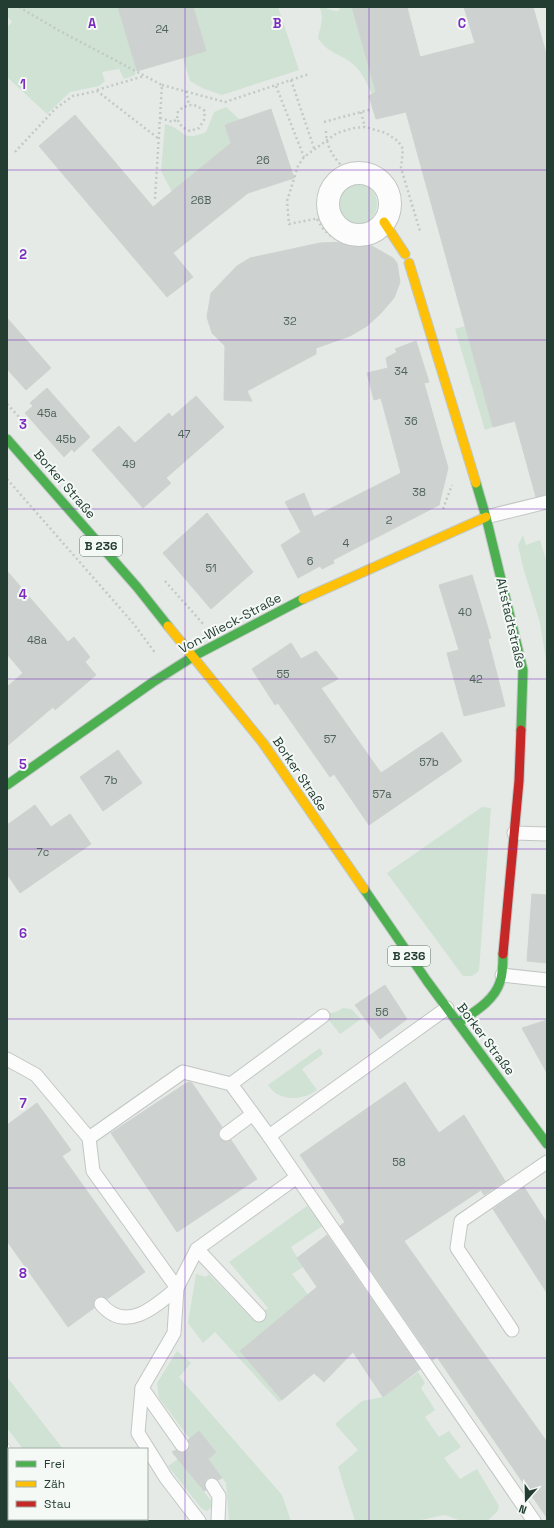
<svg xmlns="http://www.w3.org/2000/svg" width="554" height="1528" font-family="'Space Grotesk',sans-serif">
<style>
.green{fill:#cfe2d3}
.building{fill:#cdd1cf;stroke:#ced3d0}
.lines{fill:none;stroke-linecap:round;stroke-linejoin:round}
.lane-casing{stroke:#c2c7c4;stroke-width:15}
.street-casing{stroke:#c2c7c4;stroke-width:24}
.fast-casing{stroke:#c1c8c4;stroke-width:11}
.slow-casing{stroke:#c1c8c4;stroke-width:11}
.jam-casing{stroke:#c1c8c4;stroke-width:11}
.path{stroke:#c2cac5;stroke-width:2.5;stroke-dasharray:2 3;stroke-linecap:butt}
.lane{stroke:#fbfcfb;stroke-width:13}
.street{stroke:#fbfcfb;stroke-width:22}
.fast{stroke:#4caf50;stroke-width:9}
.slow{stroke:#ffc107;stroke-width:9}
.jam{stroke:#c62828;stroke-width:9}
.rail-casing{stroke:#c7cbc9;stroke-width:4.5}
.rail{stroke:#f4f9f6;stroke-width:3;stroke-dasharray:9;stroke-linecap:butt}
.grid{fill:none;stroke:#7b2cbf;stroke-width:1;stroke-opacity:0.55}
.labels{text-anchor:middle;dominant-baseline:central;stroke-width:4;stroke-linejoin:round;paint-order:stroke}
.number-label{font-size:11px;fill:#4f635b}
.shield{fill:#f4f9f6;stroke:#62756e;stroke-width:1}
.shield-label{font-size:12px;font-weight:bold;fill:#243d33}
.street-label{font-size:13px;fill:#243d33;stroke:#f4f9f6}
.grid-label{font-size:13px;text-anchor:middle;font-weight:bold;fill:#7b2cbf;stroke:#f4f9f6;stroke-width:4;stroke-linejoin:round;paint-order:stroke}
</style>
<rect width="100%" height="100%" fill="#e5eae7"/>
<g class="green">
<path d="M7 7H118L136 68 135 75 124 79 119 69 102 72 105 81 99 86 70 92 47 114 7 77V27L12 22 7 16Z"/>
<path d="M193 7H278L299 70 222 95 202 88 190 81 183 58 206 51Z"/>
<path d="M319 7C326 7 331 11 338 11L341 7H352L376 93 372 94C367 84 363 73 354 65 341 53 329 55 318 38 320 27 325 17 319 7Z"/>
<path d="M226 107 240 120 231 143 172 192 161 171 165 124C186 129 180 143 206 132L214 112Z"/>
<circle cx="357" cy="204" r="20"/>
<path d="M465 326 493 427 485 430 455 329Z"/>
<path d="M523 535 526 545 540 540 547 563V666L540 623 523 567 518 545Z"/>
<path d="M482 807 491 808 479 971 472 976H463L387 873Z"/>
<path d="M343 1008 351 1009 361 1019 340 1034 324 1014 336 1012Z"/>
<path d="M320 1048 323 1054 302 1069 317 1090C302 1101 279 1102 268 1085Z"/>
<path d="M307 1206 324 1225 291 1247 303 1267 292 1274 332 1325 320 1336 295 1305 240 1351 282 1400 279 1402 215 1332 203 1343 188 1323 196 1274 206 1277 209 1274 253 1320 268 1308 229 1262Z"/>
<path d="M177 1351 191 1363 179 1377 282 1495 291 1521H229L226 1483 208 1459 216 1451 199 1431 190 1439 159 1398 157 1383Z"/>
<path d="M418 1372 425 1383 421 1388 435 1410 425 1417 439 1437 449 1431 461 1447 444 1458 460 1479 477 1469 499 1506 497 1512 487 1521H461L445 1515 416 1521H355L338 1467 358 1450 335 1424 362 1401 383 1397Z"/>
<path d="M7 1377 63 1449H23L7 1428Z"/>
<path d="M178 1459 212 1502V1507L207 1511 202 1509 168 1466Z"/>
</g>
<g class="building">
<path d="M118 7H193L206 51 137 71Z"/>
<path d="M352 7H407L420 57 475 43 464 7H533L547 57V494L536 497 515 421 493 427 406 112 376 119 369 96 376 92Z"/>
<path d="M271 109 294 178 248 193 173 253 193 277 167 297 39 146 75 115 153 207 231 143 225 125Z"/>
<path d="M347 242 372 246 393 258 397 263 400 282 394 298 381 313 367 326 350 336 316 348V354L247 391 252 401 224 400 225 346 212 333 207 317 211 293 237 266 250 258 320 243Z"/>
<path d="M7 318 51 368 26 390 7 369Z"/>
<path d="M416 341 429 382 424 383 448 468 439 505 333 560 334 563 322 569 320 566 298 578 281 545 301 532 285 502 304 493 314 517 401 473 381 398 374 400 367 373 388 368 386 358 397 352 395 349Z"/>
<path d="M47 388 90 437 74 452 72 449 64 457 25 413 33 406 30 403Z"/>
<path d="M196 396 224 427 166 478 171 483 143 508 92 450 119 426 135 443 169 413 172 417Z"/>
<path d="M207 513 253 572 211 609 163 553Z"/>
<path d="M7 571 68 642 74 637 90 657 85 662 96 675 55 710 53 707 7 746V687L23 673 7 654Z"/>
<path d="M472 575 491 638 488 639 505 706 464 716 447 653 459 650 439 585Z"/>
<path d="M291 643 301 659 316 651 338 679 321 688 381 773 442 732 462 761 369 825 334 774 330 777 278 703 275 705 252 669Z"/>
<path d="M118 750 142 783 103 811 80 777Z"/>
<path d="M35 805 51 827 70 814 91 844 20 893 7 874V825Z"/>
<path d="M532 894 547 895V963L527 961Z"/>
<path d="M385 985 407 1019 380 1039 355 1005Z"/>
<path d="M547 1020V1073L522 1028Z"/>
<path d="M188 1082 192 1083 222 1127 219 1131V1138L223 1141 231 1140 257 1179 177 1232 111 1133Z"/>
<path d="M405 1082 439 1133 464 1115 505 1181 484 1195 481 1190 404 1241 547 1442V1518L437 1357 433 1360 340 1226 345 1222 300 1155Z"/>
<path d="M37 1103 71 1150 62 1156 145 1272 107 1299 102 1296 95 1298 93 1303 94 1308 68 1327 7 1241V1125Z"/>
<path d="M524 1187 547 1223V1293L493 1209Z"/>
<path d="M327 1235 420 1369 383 1397 353 1352 324 1382 314 1373 282 1400 240 1351 317 1287 297 1258Z"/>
<path d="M199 1431 216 1452 208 1459 222 1478 218 1480 212 1477 207 1478 205 1482 206 1490 204 1491 172 1452 176 1450 182 1453 187 1451 190 1445 188 1440Z"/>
</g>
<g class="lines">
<g class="lane-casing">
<g id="lane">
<path d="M486 517 547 502"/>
<path d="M514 833 547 834"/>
<path d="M502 975 547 980"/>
<path d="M7 1059 36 1075 89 1138 93 1171 177 1288C156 1306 126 1334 101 1304"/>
<path d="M231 1084 323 1016"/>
<path d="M226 1134 253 1114"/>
<path d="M89 1138 183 1072 231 1084 269 1136"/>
<path d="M297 1177 534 1521"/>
<path d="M197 1249 259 1315"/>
<path d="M512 1330 457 1248 461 1221 547 1162"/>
<path d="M142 1388 182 1445"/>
<path d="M212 1485 219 1496 218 1521"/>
<path d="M199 1521 166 1478 138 1433 142 1388 174 1333 177 1288 197 1249 297 1177 269 1136 447 1008"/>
</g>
</g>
<g class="street-casing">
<circle id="street" cx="359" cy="204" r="31"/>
</g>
<g class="fast-casing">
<g id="fast">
<path d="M7 439 137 587 168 626"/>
<path d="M476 483 486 517 523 670 521 730"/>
<path d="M7 785 153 682 194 656 303 599"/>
<path d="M364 889 427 981 547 1144"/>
<path d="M458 1023C474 1012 494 1001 500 982 503 974 503 963 503 954"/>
</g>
</g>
<g class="slow-casing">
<g id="slow">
<path d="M384 222 405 254"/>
<path d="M409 263 476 483"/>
<path d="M303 599 486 517"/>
<path d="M168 626 263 743 364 889"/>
</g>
</g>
<g class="jam-casing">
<path id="jam" d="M503 954 519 781 521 730"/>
</g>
<g class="path">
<path d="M19 7 58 30 162 85 155 199"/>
<path d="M291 80 314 148"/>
<path d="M162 85 225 102 309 74"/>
<path d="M276 86 304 157"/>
<path d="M97 90 144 76"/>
<path d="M186 91 189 105"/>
<path d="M361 112 365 127"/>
<path d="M160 118 173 122 177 119 182 127 190 131 199 128 204 120 205 111C194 103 189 103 178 111L177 119"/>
<path d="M324 122 372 109"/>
<path d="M326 131C326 150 337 162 350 174"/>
<path d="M15 152 56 108 73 96 97 91 159 139"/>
<path d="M330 216 289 224 287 201 298 166 304 157 337 133 354 128 365 127 386 133 398 141 403 149 401 168 420 231"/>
<path d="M317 219C331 244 340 238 365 244"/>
<path d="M7 404 19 417"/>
<path d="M7 479 133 623 156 654"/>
<path d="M443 509 452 485"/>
<path d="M165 581 204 625"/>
</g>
<use href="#lane" class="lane"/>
<use href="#street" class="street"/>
<use href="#fast" class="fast"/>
<use href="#slow" class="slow"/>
<use href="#jam" class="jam"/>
<g class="rail-casing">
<g id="rail">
<path d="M7 1445 10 1449"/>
<path d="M63 1519 65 1521"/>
</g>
</g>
<use href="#rail" class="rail"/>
</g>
<path class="grid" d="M185 7V1521M369 7V1521M7 170H547M7 340H547M7 509H547M7 679H547M7 849H547M7 1019H547M7 1188H547M7 1358H547"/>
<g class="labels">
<g class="number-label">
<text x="162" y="29">24</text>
<text x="263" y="160">26</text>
<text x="201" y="200">26B</text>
<text x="290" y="321">32</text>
<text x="401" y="371">34</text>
<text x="47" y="413">45a</text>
<text x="411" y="421">36</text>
<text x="184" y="434">47</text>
<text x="66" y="439">45b</text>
<text x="129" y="464">49</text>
<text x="419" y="492">38</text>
<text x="389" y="520">2</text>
<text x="346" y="543">4</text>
<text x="310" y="561">6</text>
<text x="211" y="568">51</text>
<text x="465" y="612">40</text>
<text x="37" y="640">48a</text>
<text x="283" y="674">55</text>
<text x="476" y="679">42</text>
<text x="330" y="739">57</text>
<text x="429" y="762">57b</text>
<text x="111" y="780">7b</text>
<text x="382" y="794">57a</text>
<text x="43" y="852">7c</text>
<text x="382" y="1012">56</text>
<text x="399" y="1162">58</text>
</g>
<g class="shield">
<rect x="80" y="536" width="42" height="20" rx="3"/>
<rect x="388" y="946" width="42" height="20" rx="3"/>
</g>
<g class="shield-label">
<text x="101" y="546">B 236</text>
<text x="409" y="956">B 236</text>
</g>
<g class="street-label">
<text transform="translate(65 484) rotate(49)">Borker Straße</text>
<text transform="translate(230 623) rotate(-28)">Von-Wieck-Straße</text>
<text transform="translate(511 623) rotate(77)">Altstadtstraße</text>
<text transform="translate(300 774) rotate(56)">Borker Straße</text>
<text transform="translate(486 1039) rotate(53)">Borker Straße</text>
</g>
</g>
<g class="grid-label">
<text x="92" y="28">A</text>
<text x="277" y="28">B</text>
<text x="462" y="28">C</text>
<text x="23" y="89">1</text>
<text x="23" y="259">2</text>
<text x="23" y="429">3</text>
<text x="23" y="599">4</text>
<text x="23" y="769">5</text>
<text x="23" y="938">6</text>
<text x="23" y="1108">7</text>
<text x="23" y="1278">8</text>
</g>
<rect width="554" height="1528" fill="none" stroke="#243d33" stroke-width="16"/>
<rect x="8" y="1448" width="140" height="72" fill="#f4f9f6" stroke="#a1aea8"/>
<rect x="16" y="1461" width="20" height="6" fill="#4caf50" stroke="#a1aea8"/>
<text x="44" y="1468" font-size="12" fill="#243d33">Frei</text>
<rect x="16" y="1481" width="20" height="6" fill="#ffc107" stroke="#a1aea8"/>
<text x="44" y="1488" font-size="12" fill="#243d33">Zäh</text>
<rect x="16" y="1501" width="20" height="6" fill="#c62828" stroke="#a1aea8"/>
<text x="44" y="1508" font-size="12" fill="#243d33">Stau</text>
<g transform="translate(526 1500) rotate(200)" stroke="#f4f9f6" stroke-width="3" paint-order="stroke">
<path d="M0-3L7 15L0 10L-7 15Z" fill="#243d33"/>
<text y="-6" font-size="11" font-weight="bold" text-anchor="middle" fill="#243d33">N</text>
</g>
</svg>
